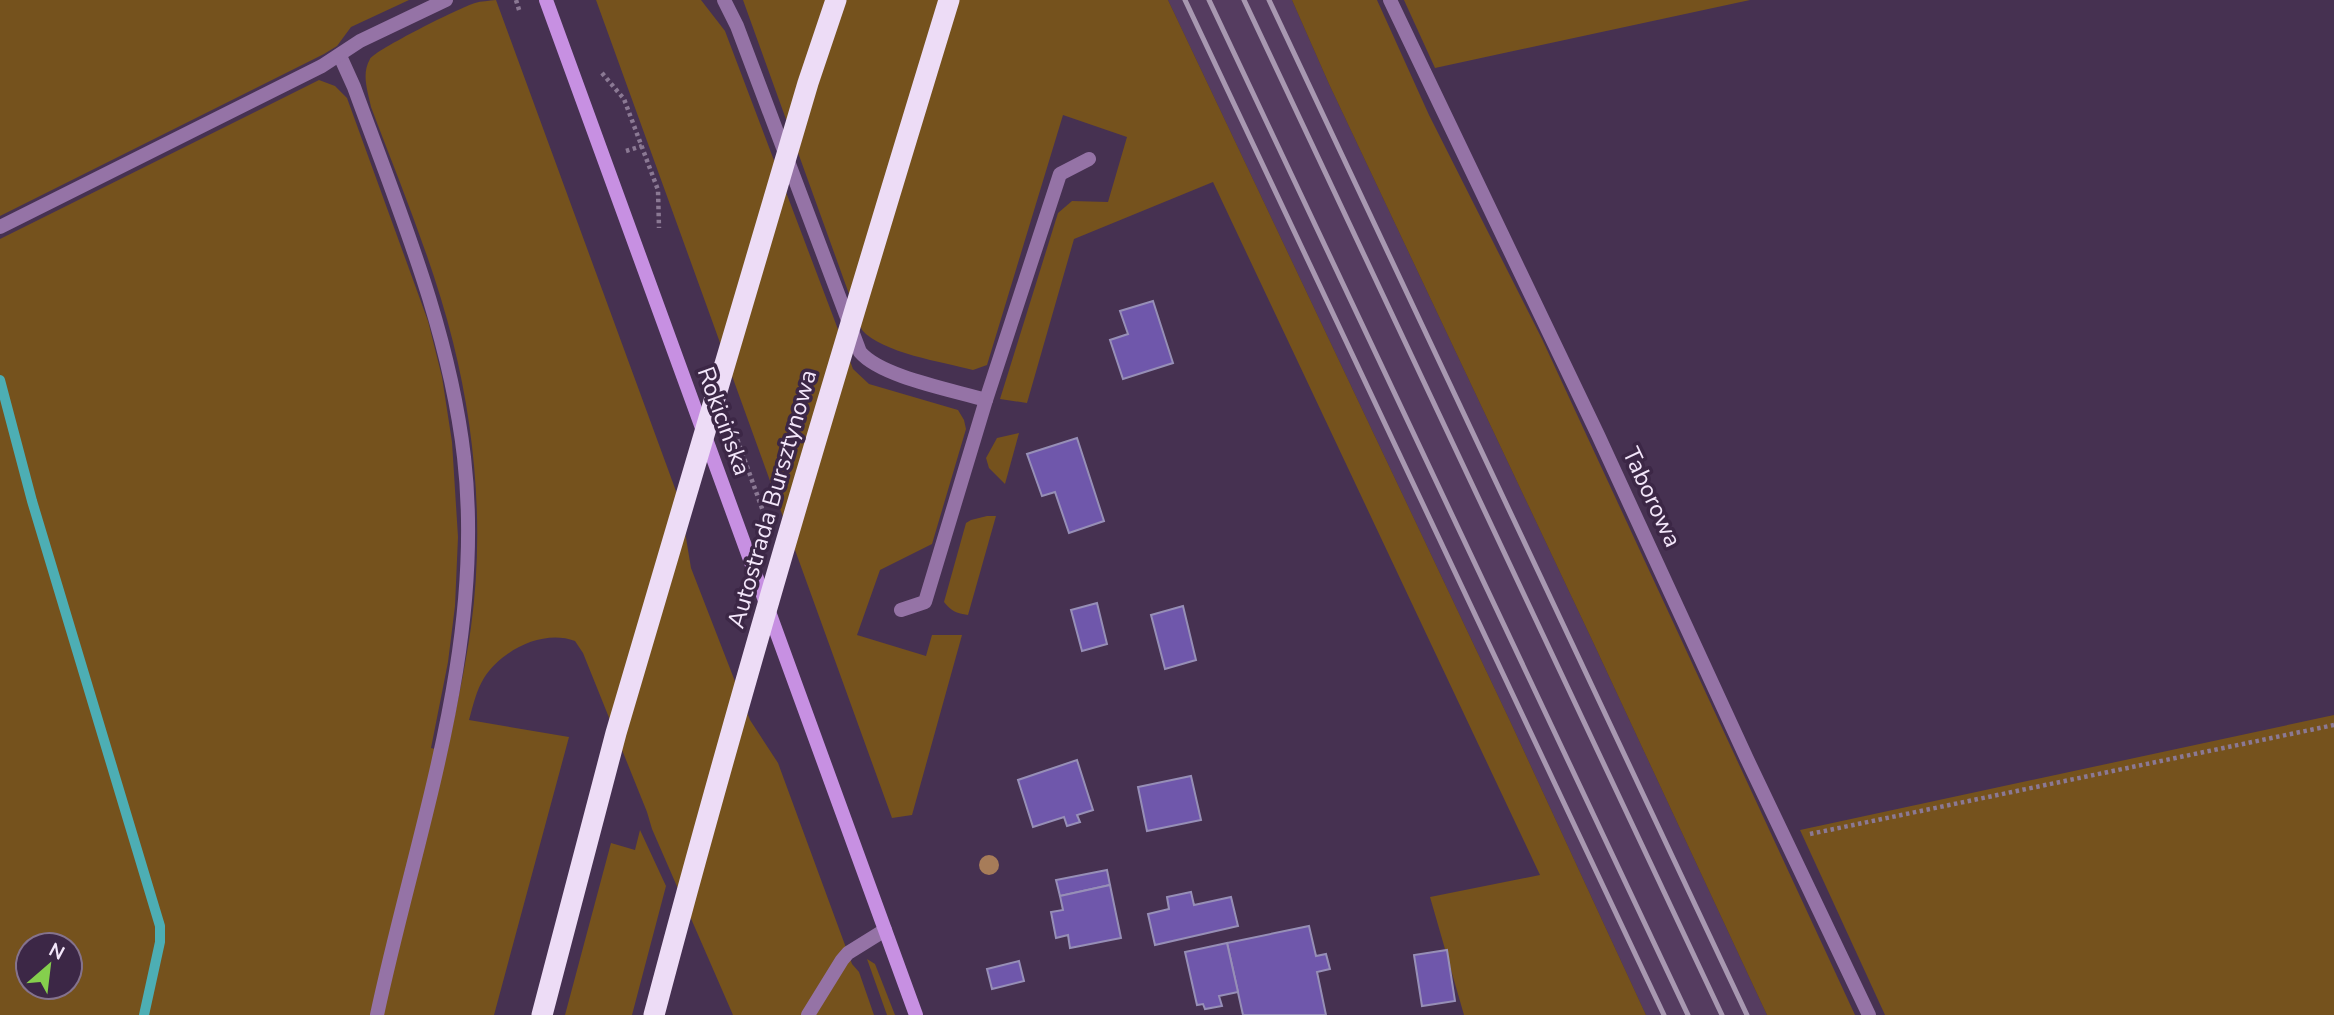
<svg xmlns="http://www.w3.org/2000/svg" width="2334" height="1015" font-family="'Nunito Sans',sans-serif">
<style>
.built{fill:#553c60}
.green{fill:#75521d;fill-rule:evenodd}
.lines{fill:none;stroke-linecap:round;stroke-linejoin:round}
.stream{stroke:#4daeb4;stroke-width:10}
.building{fill:#6f57ab;stroke:#978fb7;stroke-width:2}
.path{stroke:#8b7994;stroke-width:4.5;stroke-dasharray:3.5 3.5;stroke-linecap:butt}
.lane{stroke:#9573a6;stroke-width:14}
.street{stroke:#9573a6;stroke-width:14}
.secondary{stroke:#c790e2;stroke-width:14}
.highway{stroke:#eddcf6;stroke-width:21}
.rail{stroke:#a898b1;stroke-width:5}
.tree{fill:#a77c59}
.labels{text-anchor:middle;dominant-baseline:central;stroke-width:7;stroke-linejoin:round;paint-order:stroke}
.street-label{font-size:24px;fill:#f3e6fa;stroke:#3c2746}
</style>
<rect width="100%" height="100%" fill="#463151"/>
<path class="built" d="M1168 0H1292L1329 84 1593 642 1767 1015H1646L1510 721Z"/>
<g class="green">
<path d="M0 0H409L351 27 337 46 324 54 0 216Z"/>
<path d="M496 0 680 502 691 568 750 720 778 763 852 964 859 972 874 1015H733L652 829 647 812 583 653 575 641C543 629 502 650 484 678 476 691 473 706 469 720L569 737 494 1015H0V239L319 80 335 86 347 98 428 321 442 377 452 442 458 537 455 606 448 662 431 748 447 752C456 710 465 669 471 627 484 533 476 434 453 342 433 262 400 184 371 107 368 92 361 74 370 59 375 50 461 7 475 3 481 1 489 1 496 0ZM28 945H70V987H28Z"/>
<path d="M596 0H701L725 31 853 369 869 384 958 410 964 420 966 429 932 544 880 570 857 635 926 656 932 635H962L912 815 892 818Z"/>
<path d="M743 0H1168L1510 721 1646 1015H1464L1430 897 1540 875 1213 182 1074 239 1027 403 1000 399 1058 213 1072 201 1108 202 1127 137 1063 115 987 365 973 370C943 362 882 353 862 330Z"/>
<path d="M1292 0H1377L1429 115 1542 339 1855 1015H1767L1593 642 1329 84Z"/>
<path d="M1404 0H1750L1435 68Z"/>
<path d="M1019 433 1005 484 989 468 986 458 997 438Z"/>
<path d="M987 516H996L968 615C956 613 951 611 944 602L966 523 971 520Z"/>
<path d="M2334 715V1015H1885L1800 830Z"/>
<path d="M640 830 666 886 632 1015H565L611 843 635 850Z"/>
<path d="M867 959 875 964 895 1015H887Z"/>
</g>
<g class="lines">
<path class="stream" d="M0 380 32 501 160 926V942L144 1015"/>
</g>
<g class="building">
<path d="M1153 301 1173 363 1123 379 1110 340 1128 334 1120 311Z"/>
<path d="M1077 438 1104 521 1069 533 1055 492 1042 496 1027 454Z"/>
<path d="M1097 603 1107 644 1082 651 1071 610Z"/>
<path d="M1183 606 1196 660 1165 669 1151 615Z"/>
<path d="M1077 760 1093 810 1077 815 1080 822 1067 826 1064 817 1033 827 1018 780Z"/>
<path d="M1191 776 1201 820 1147 831 1138 787Z"/>
<path d="M1107 870 1110 885 1060 896 1056 880Z"/>
<path d="M1110 885 1121 938 1070 948 1068 935 1056 938 1051 912 1063 910 1060 896Z"/>
<path d="M1191 892 1194 905 1231 897 1238 926 1155 945 1148 914 1169 909 1167 897Z"/>
<path d="M1309 926 1316 956 1326 954 1330 969 1317 972 1326 1015H1243L1227 943Z"/>
<path d="M1227 943 1238 992 1219 996 1222 1006 1205 1009 1203 1004 1197 1005 1185 952Z"/>
<path d="M1447 950 1455 1001 1422 1006 1414 955Z"/>
<path d="M1019 961 1024 981 992 989 987 969Z"/>
</g>
<g class="lines">
<g class="path">
<path d="M516 0 520 13"/>
<path d="M602 73 624 99 658 190 659 228"/>
<path d="M626 151 642 146"/>
<path d="M735 433 764 514"/>
<path d="M1810 834 2334 725"/>
</g>
<g class="lane">
<path d="M724 0 737 26 860 352C881 377 953 390 986 400"/>
<path d="M340 56 354 87C398 208 449 328 464 457 486 647 416 832 377 1015"/>
<path d="M0 227 322 66 360 41 446 0"/>
<path d="M901 610 925 602 986 400 1060 174 1089 159"/>
<path d="M808 1015 842 960 848 953 885 930"/>
</g>
<path class="street" d="M1390 0 1598 435 1747 759 1869 1015"/>
<path class="secondary" d="M546 0 916 1015"/>
<g class="highway">
<path d="M542 1015 616 733 808 83 836 0"/>
<path d="M654 1015C744 674 846 337 949 0"/>
</g>
<g class="rail">
<path d="M1185 0 1664 1015"/>
<path d="M1209 0 1688 1015"/>
<path d="M1244 0 1722 1015"/>
<path d="M1269 0 1747 1015"/>
</g>
</g>
<circle class="tree" cx="989" cy="865" r="10"/>
<g class="labels">
<g class="street-label">
<text transform="translate(724 421) rotate(70)">Rokicińska</text>
<text transform="translate(1652 497) rotate(65)">Taborowa</text>
<text transform="translate(772 499) rotate(-74)">Autostrada Bursztynowa</text>
</g>
</g>
<g transform="translate(49 966) rotate(28)"><circle r="33" fill="#3c2746" stroke="#85738e" stroke-width="2"/>
<path d="M0-5L12 26L0 18L-12 26Z" fill="#85cf4d"/>
<text y="-10" font-size="19" font-weight="bold" text-anchor="middle" fill="#f3e6fa">N</text>
</g>
</svg>
